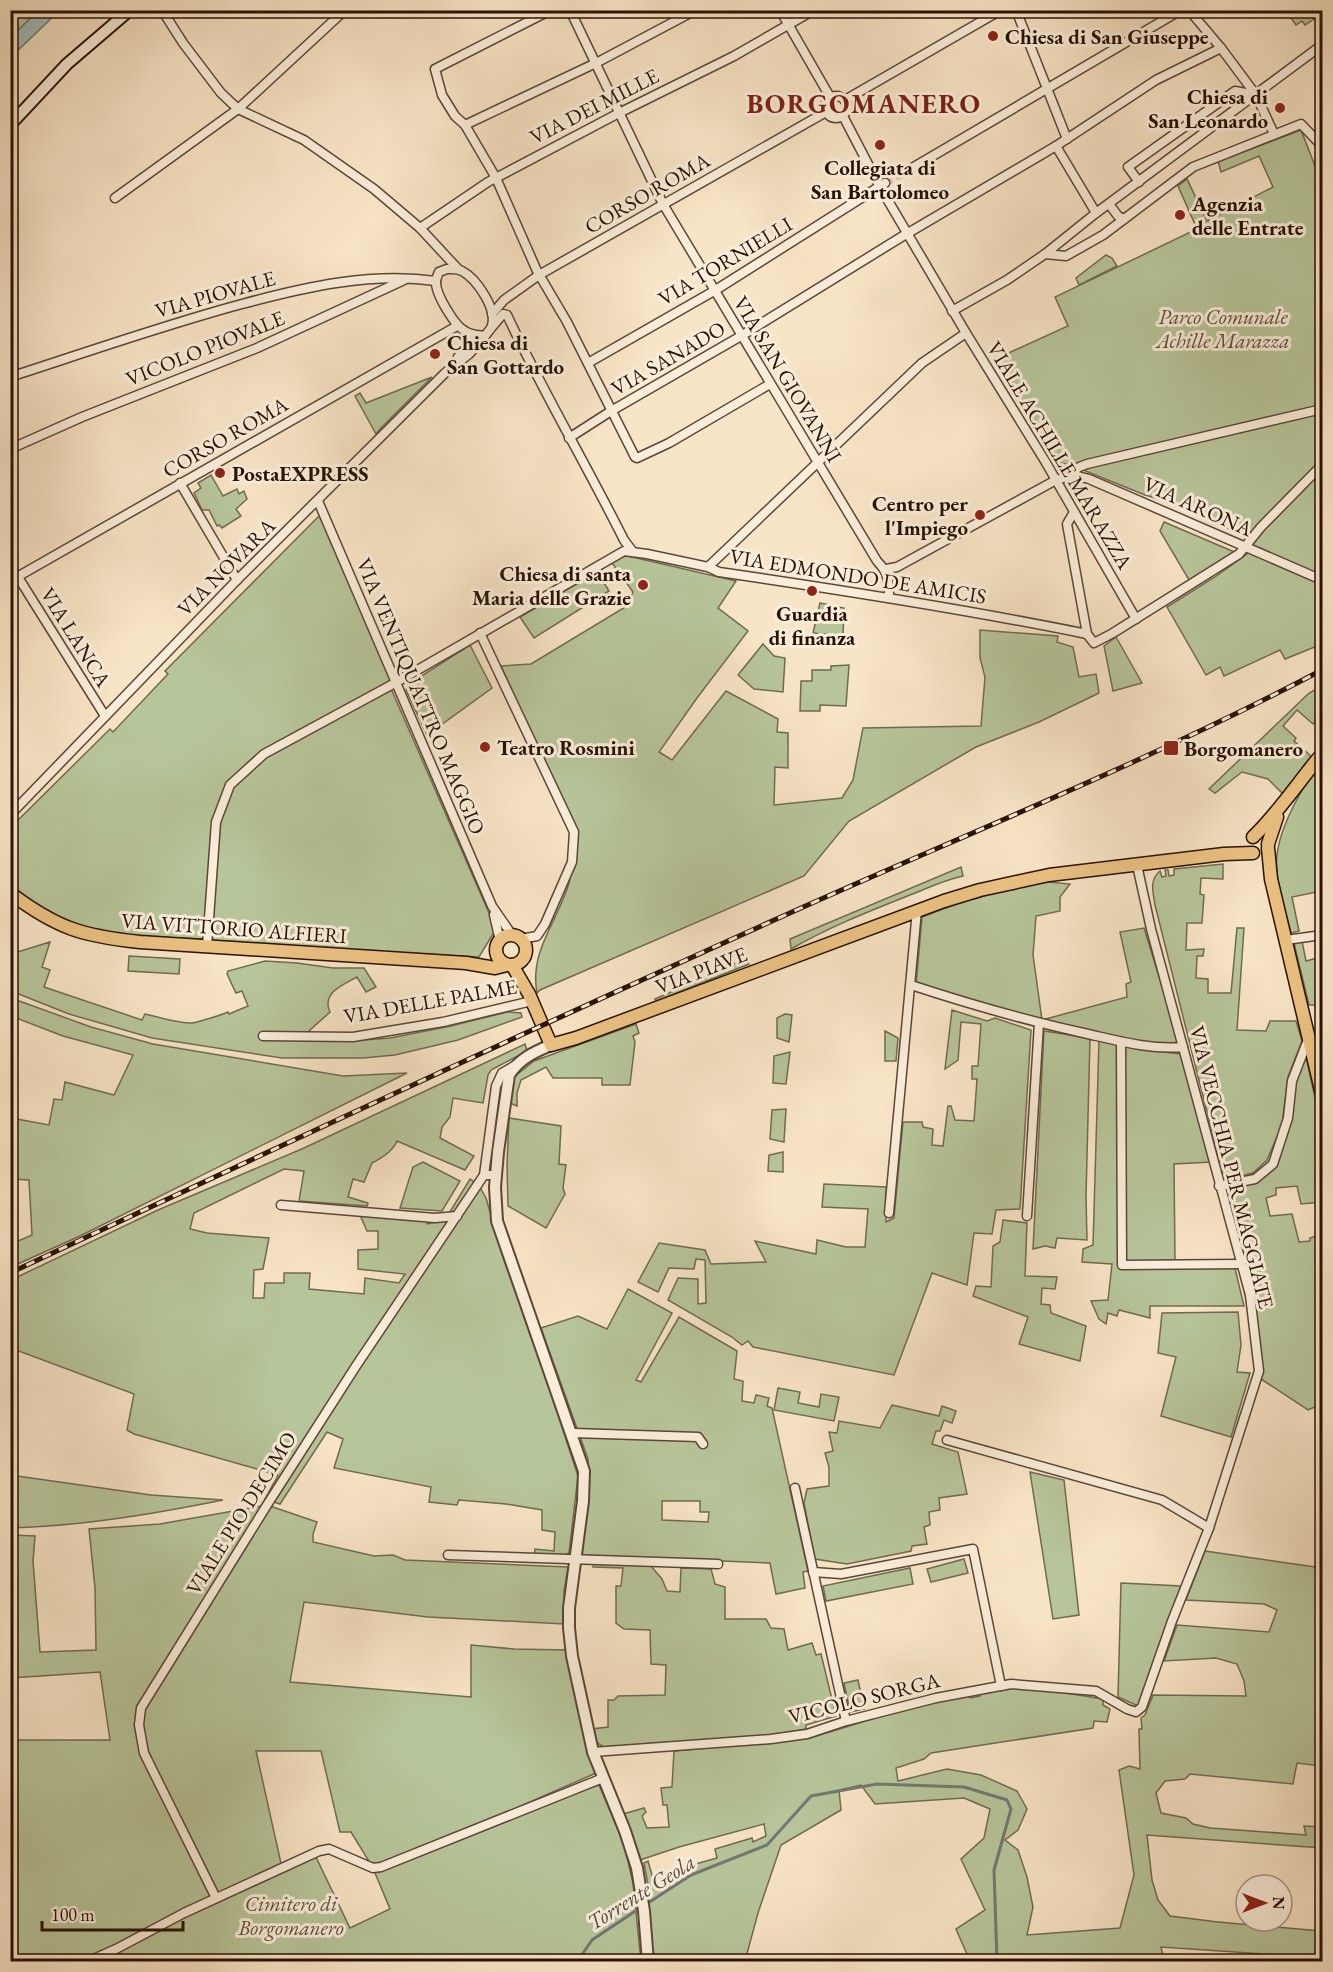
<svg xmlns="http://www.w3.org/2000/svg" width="1333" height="1972" font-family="'EB Garamond',serif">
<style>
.green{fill:#b7c59a;stroke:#706b50;stroke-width:1.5;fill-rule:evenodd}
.water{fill:#a2bcbf;stroke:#717875;stroke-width:1.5}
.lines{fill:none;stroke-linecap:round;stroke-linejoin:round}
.stream{stroke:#717875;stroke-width:3}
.minor-tunnel{stroke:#d9c4a9;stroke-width:8;stroke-dasharray:8 4;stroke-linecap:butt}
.minor-casing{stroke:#5c4635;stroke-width:11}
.tertiary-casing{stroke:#5c4635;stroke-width:14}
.secondary-casing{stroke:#281105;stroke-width:14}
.primary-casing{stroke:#281105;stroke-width:15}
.minor{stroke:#faedda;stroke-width:8}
.tertiary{stroke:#faedda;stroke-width:10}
.secondary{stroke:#faedda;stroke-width:10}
.primary{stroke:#ecc283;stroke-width:12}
.rail-casing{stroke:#281105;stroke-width:5}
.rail{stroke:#faedda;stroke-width:3;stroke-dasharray:9;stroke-linecap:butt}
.poi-dot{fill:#8f2418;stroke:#faedda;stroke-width:2}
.labels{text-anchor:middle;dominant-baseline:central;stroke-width:6;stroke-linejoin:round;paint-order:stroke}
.poi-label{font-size:21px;font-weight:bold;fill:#281105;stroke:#faedda;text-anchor:start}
.street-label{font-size:21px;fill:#281105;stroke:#faedda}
.park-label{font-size:21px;font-style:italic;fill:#5a5039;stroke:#faedda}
.water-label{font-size:22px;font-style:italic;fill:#534d46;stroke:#faedda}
.district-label{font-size:27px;font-weight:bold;letter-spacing:1.5px;fill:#7a1f14;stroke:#faedda}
</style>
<rect width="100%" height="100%" fill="#f8e4c6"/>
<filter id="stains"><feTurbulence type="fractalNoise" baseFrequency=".00333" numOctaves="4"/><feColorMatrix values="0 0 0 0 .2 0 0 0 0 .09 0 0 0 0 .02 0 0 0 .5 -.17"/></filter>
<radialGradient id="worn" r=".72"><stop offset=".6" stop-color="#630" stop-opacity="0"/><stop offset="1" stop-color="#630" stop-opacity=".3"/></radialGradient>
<g class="green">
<path d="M11 11H38L11 37Z"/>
<path d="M1286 11H1308L1310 13 1313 11 1317 17 1305 25 1302 21 1296 25Z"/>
<path d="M1301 130 1322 184V406L1071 465 1060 463 1052 458 993 360 1068 326 1055 297 1197 229 1178 186 1187 179 1207 221 1273 187 1259 156 1221 172 1218 161Z"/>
<path d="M1106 255 1112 258 1117 266 1079 285 1076 278Z"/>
<path d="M432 377 380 429 376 434 355 396 360 393 366 403Z"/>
<path d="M1322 409V644L1285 659 1280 650 1224 676 1220 667 1206 675 1167 607 1215 577 1251 551 1252 539 1170 502 1145 495 1078 468Z"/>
<path d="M211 475 223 496 237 489 239 494 244 491 247 499 236 509 241 516 222 528 219 525 217 526 209 510H202L194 493 201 488 198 483Z"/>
<path d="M322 513 394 680 389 684 496 929 479 957 215 942 203 939C168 937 114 939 82 927 56 917 32 903 11 885L10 828 110 729 113 732 168 674 165 671Z"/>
<path d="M1164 522 1239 554 1192 585 1160 531Z"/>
<path d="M628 556 736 581 718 608 748 631 697 698 659 752 672 760 726 691 778 719 777 732 788 733V768L775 767 774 805 842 798 853 780 863 728 981 726 985 677 980 658V630L1058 636 1057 642 1073 647 1079 677 1096 674 1099 693 1039 722 976 747 849 821 804 876 540 990 537 993C529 951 558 921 569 883 573 867 575 848 574 832L509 695 513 693 501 666 531 664 627 606 633 592 612 563 620 557Z"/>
<path d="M602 569 604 573 600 576 609 591 534 638 520 617Z"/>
<path d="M820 603 844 608 843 636 813 633Z"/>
<path d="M1116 637 1142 683 1113 691 1104 646Z"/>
<path d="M763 644 774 656 785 658 783 692 754 689 738 675Z"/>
<path d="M470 645 492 688 427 735 406 690 409 684Z"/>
<path d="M849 665 846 706 820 705V711H800L801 681H812V670H831V666Z"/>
<path d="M1322 685V713L1313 724 1297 710 1283 726 1296 738 1294 741 1311 756 1283 794 1268 779 1242 772 1215 793 1209 789 1308 694Z"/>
<path d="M1322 763V891L1292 897 1299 931 1291 933C1286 911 1274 877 1277 855 1280 827 1303 783 1322 763Z"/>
<path d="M1223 864V879L1201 878 1200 894 1204 895 1202 923H1187L1186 950 1204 949 1203 956H1197L1196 978 1208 979V993H1231L1237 928H1244L1237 1030 1266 1031 1270 1021H1296L1302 1041 1288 1077 1282 1125 1267 1160 1253 1173 1224 1180 1155 905C1153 892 1149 880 1160 871L1162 877 1166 876 1165 870H1168L1169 876 1174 875V869Z"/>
<path d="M961 867 963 876C944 880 928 888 910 895 870 911 829 927 791 949L790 939Z"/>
<path d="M1038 881 1070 884 1060 897V911L1036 916 1033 955 1042 1020 1127 997 1126 984 1131 982 1120 932 1144 928 1180 1045 1164 1046 1039 1021 916 985 922 917 959 903Z"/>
<path d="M1302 941 1306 961 1321 957 1322 954V1020H1319L1315 1005H1309L1294 943Z"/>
<path d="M50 942 42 967 50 970 44 987 142 1020 145 1014C159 1017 177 1023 192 1023 198 1022 222 1015 228 1012L229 1014 248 1006 242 991 236 993 227 974 228 971 265 961 297 963 333 968H364L376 987 366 992 357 977C344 984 321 993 330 1012L309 1031 307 1041H351L390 1038 451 1026 507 1012 521 1013 522 1017 458 1040 395 1055 363 1058H282L152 1038 69 1014 11 991V954Z"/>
<path d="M129 956 180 959 179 974 128 971Z"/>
<path d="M747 958 749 964 657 1001 655 999Z"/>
<path d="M11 998 91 1027 153 1044 343 1076 407 1073 80 1236 11 1267V1244L32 1235 29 1180 11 1179V1118L49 1125 54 1099 62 1100 65 1082 114 1095 133 1055 63 1036 11 1016Z"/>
<path d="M952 1010 987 1021 995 1018 1031 1030 1020 1209 996 1210 992 1234 974 1233 967 1285 932 1273 894 1375 753 1347 748 1341 742 1345 732 1337 668 1300 678 1278 698 1279V1304L706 1303 705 1260 696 1259 694 1269 669 1268 658 1292 638 1282 659 1243 705 1250 711 1264 766 1262 755 1241 816 1254 817 1240 846 1247H865L868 1209 822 1207 824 1184 886 1187V1222L894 1218 903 1122H922L923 1127 933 1129 932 1145 943 1146 948 1106H951L955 1120 974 1121 977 1079H972V1066H978L981 1024 961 1022 958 1060 945 1069Z"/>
<path d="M785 1014 792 1015 789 1042 777 1038V1018Z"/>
<path d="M636 1024 639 1033 633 1036 635 1042 630 1085H602V1078H553L546 1067 521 1080 517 1093V1106L510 1103 514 1077 534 1061Z"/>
<path d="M885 1031 898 1038 896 1061H885Z"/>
<path d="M1044 1031 1090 1038 1086 1197 1087 1240 1057 1238 1055 1248 1045 1246 1033 1249Z"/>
<path d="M1099 1040 1137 1049 1181 1054 1211 1162 1174 1164 1175 1261 1233 1260 1244 1306H1150V1318L1119 1310 1117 1316 1108 1313 1106 1324 1099 1319 1091 1301 1108 1300 1112 1264 1082 1262 1083 1249 1093 1245Z"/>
<path d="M525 1044 527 1051 491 1070 488 1075 483 1103 453 1098 450 1117 442 1127 440 1138 474 1156 465 1170 397 1141C393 1151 382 1158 372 1163L364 1182 353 1179 348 1197 368 1203 367 1206 299 1201 304 1171 284 1169 194 1213 190 1229 207 1233 269 1238 263 1269 254 1270 253 1298H264L265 1283H284V1273H310L309 1289 364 1294 365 1278 399 1283 405 1274 358 1269V1250L378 1249V1231H367L360 1215 425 1219 427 1224 445 1220 470 1179 478 1184 486 1198 503 1257 538 1354 578 1476 569 1553 561 1557 534 1556 535 1549 554 1551 555 1532 542 1530V1510L506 1504 459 1500 457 1505 429 1502 431 1487 334 1468 343 1439 327 1432 280 1504 265 1499 278 1475 134 1434 127 1430 134 1394 19 1351 11 1356V1280L158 1210 304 1148Z"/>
<path d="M790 1052 786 1084 773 1083 774 1056Z"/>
<path d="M1305 1052 1322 1130V1202L1301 1204 1297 1186 1276 1188V1195L1266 1198 1270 1216 1292 1214 1299 1242 1310 1241V1238L1322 1234V1404L1308 1410 1261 1379 1225 1188 1275 1167 1295 1082Z"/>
<path d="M786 1109 784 1142 770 1139 772 1110Z"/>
<path d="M509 1118 561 1126 559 1164 566 1165 563 1188 565 1194 546 1228 508 1206 507 1165Z"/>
<path d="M783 1152V1172L768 1171 769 1155Z"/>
<path d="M423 1162 460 1181 442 1211 400 1208 413 1167Z"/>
<path d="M1003 1220 1027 1223 1025 1276 1057 1277 1055 1289 1042 1288 1041 1304 1050 1305 1051 1313 1086 1326 1080 1361 1019 1344 1028 1317 973 1296 976 1286 991 1287 993 1246 1000 1242Z"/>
<path d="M628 1289 672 1313 636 1380 641 1382 679 1317 737 1351 734 1379 743 1381 742 1401 754 1403 756 1395 769 1398 767 1406 772 1408 808 1571 803 1572 805 1588 776 1594 770 1563 579 1555C584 1523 592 1491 588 1459L541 1328 578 1316 607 1329ZM662 1501H700V1512H709L708 1522 662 1520Z"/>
<path d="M1238 1312 1241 1345 1237 1372 1250 1373 1231 1437 1161 1416 1176 1357 1158 1353 1162 1313Z"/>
<path d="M778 1388 800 1392 798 1403 819 1407 821 1394 839 1397 834 1421 774 1410Z"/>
<path d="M892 1405 939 1416 942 1406 956 1411 952 1423 944 1420 940 1431H936L932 1444 958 1452 967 1494 939 1498 940 1510 929 1512 930 1525 924 1527 927 1544 912 1546 911 1551 847 1564 815 1559 804 1503 807 1489 829 1486V1467L825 1453 833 1451 829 1432 837 1433 839 1421 880 1428Z"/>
<path d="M1030 1472 1064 1480 1079 1615 1053 1619Z"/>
<path d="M10 1475 151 1495 223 1500C153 1514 82 1526 11 1528Z"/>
<path d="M267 1505 317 1522 313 1534V1542L374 1556 393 1555 405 1560 568 1567 564 1592V1624L428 1617 304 1602 290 1682 471 1697V1645L514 1649 567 1650 596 1773 381 1867 373 1868 351 1832H340L321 1751H256L282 1868 314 1853 350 1928 390 1909 375 1873 563 1797 599 1785 624 1844 633 1883 641 1961H11V1740H110L100 1672 11 1678V1535L35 1536 33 1561 40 1652 96 1650 95 1588 89 1529 160 1524Z"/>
<path d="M1205 1551 1322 1568V1764L1321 1766 1297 1763 1293 1784 1190 1774 1185 1779 1165 1781 1156 1793 1161 1813 1186 1818 1193 1824 1210 1828 1306 1835 1304 1826 1322 1827V1848L1147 1835 1152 1880 1158 1900 1170 1916 1218 1922 1321 1931 1322 1958 1161 1947 1164 1961H970L956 1929 985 1910 961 1859 984 1838 990 1809 964 1798 875 1804 861 1785 839 1790 841 1810 781 1845 758 1913 745 1961H653L645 1892 649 1890 644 1863 648 1861 654 1882 667 1879V1877L681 1871V1868L717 1858 715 1849 752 1838 753 1842 766 1836 764 1824 679 1847 640 1860 623 1814 644 1808 646 1812 642 1816 647 1828 669 1827 667 1805H663L661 1788 672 1787 674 1751 810 1738 902 1710 967 1696 971 1698 980 1696 982 1692 1014 1688 1047 1690 1103 1699V1705L1110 1709 1107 1722 1094 1721 1093 1728 931 1753 924 1759 896 1768 898 1781 947 1769 981 1775 1017 1791 1027 1809 1018 1830 1005 1840 1018 1850 1027 1877 1033 1907 1027 1935 1120 1928 1134 1875 1119 1770 1129 1766 1140 1769 1139 1729H1142L1141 1718 1145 1715 1153 1695 1246 1696 1244 1681 1237 1664 1216 1658 1164 1661 1177 1625 1269 1632 1277 1610 1264 1604 1186 1600Z"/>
<path d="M964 1559 968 1573 931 1582 927 1569Z"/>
<path d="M593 1563 650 1565 662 1579 667 1591 680 1592 681 1568 711 1569 715 1584 725 1587V1619H766L771 1628 784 1629 788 1650 812 1643 816 1655 821 1654 836 1716 806 1725V1729L771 1735 604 1747C595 1743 594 1739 592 1729L608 1727V1700H614L618 1696 665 1695 666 1665 651 1664 650 1630 624 1629 616 1623V1586H621L623 1568 593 1567Z"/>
<path d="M910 1568 913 1584 826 1601 823 1586Z"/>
<path d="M1121 1583 1181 1586 1138 1706 1118 1697Z"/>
<path d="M858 1680 864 1709 850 1712 844 1683Z"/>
</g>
<path class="water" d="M38 11H59L11 57V37Z"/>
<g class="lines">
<g class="stream">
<path d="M645 1905 691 1875 767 1845 811 1796 877 1784 964 1787 1007 1800 1011 1809 994 1870 997 1962"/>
<path d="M577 1962 592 1940 640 1908"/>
</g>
<path class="minor-tunnel" d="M885 183 907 171"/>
<g class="minor-casing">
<g id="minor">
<path d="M162 10 183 43 221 93 238 109 304 140 374 189 420 228 458 269"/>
<path d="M551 10 435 69 442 95 455 116 465 125 496 178 537 271 567 322 635 457 637 458 669 443 770 384"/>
<path d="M570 10 663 204 877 561C889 573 889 582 889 598"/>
<path d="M780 10 830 97"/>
<path d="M1016 10 1067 139"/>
<path d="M1189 10 1221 48 1256 95 1274 134"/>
<circle cx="836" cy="107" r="11"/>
<path d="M845 100 1001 10"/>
<path d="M843 116 880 187 966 333 1045 461 1136 619"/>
<path d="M465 125 596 63 696 10"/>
<path d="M1056 146 1096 213"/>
<path d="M1322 153V163"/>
<path d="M907 171 1181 10"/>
<path d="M1139 182 1128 167 1235 91 1256 95"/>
<path d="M115 198 238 109 345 10"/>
<path d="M1109 204 1118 216 1124 219"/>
<path d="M420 228 488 182 619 113 734 56 814 10"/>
<path d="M1045 254 1066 256 1103 235 1193 167 1301 124 1322 146"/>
<path d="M447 269C452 269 457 268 462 271 477 279 499 311 491 328 489 331 487 333 485 336 478 335 471 335 465 331 455 326 435 294 436 281 436 280 438 274 439 272Z"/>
<path d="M952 311 1007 280 1045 254 1096 213 1322 45"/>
<path d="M492 314 504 300 539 275 826 112"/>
<path d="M492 327 503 314 507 315C543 392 586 464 624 540L633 552"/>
<path d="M458 357 473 340 468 333"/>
<path d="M588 363 714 291 885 183"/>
<path d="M10 377C87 352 164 325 242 304 305 287 370 272 436 281"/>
<path d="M569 438 611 411 741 336 903 236 1056 146 1156 80 1221 48"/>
<path d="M10 449 82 417 257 348 404 280"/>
<path d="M1074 475 1077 468 1087 464 1322 409"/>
<path d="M180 483 237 580"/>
<path d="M318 501 492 906 512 935"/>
<path d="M1074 512 1067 524 1087 634"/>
<path d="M708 567 922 363 966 333"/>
<path d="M886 569 897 567 1056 480 1074 475 1089 479 1322 580"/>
<path d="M18 577 105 716"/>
<path d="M10 581 457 326"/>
<path d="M480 633 574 832 572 862 545 924 537 936 521 939"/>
<path d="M1087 634 1094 643 1113 633 1239 554 1261 527 1322 465"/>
<path d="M10 815 237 580 445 373 469 354 485 336"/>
<path d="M494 915 500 941"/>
<path d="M1286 940 1322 935"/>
<path d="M207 946 216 822 230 785 264 754 395 683 624 551 647 554 708 567 719 572C842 590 965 609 1087 634"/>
<path d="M911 985C969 1004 1028 1021 1088 1034 1119 1041 1151 1050 1183 1047"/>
<path d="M263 1036 353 1037 443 1022 532 1001"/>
<path d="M1121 1042 1122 1265 1241 1264"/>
<path d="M484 1175 496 1086 502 1073 514 1066"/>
<path d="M1219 1186 1255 1179 1273 1164 1288 1118 1292 1081 1309 1037"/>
<path d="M281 1205 435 1218 457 1216"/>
<path d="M889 1213 917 910"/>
<path d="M1027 1216 1039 1023"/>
<path d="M573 1433 698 1437 703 1444"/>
<path d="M947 1440 1162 1500 1209 1528"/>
<path d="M795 1488 846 1721"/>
<path d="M448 1555 718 1564"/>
<path d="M813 1572 841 1574 973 1549 1001 1686"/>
<path d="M593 1752 771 1739 807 1734 846 1721 936 1698 1011 1684 1096 1691 1127 1709 1136 1712 1142 1707 1172 1621 1209 1528 1259 1371 1250 1295 1151 929 1137 865"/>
<path d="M216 1898 144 1753 139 1725 141 1708 267 1505 356 1366 484 1175H496"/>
<path d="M87 1962 116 1949 184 1913 319 1851 329 1849 373 1868 381 1867 603 1778"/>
</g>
</g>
<g class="tertiary-casing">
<path id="tertiary" d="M551 1045C534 1052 519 1059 509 1075L498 1152 495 1187 497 1221 584 1471 583 1501 569 1608V1628L572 1656 593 1752 625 1831 637 1868 644 1911 648 1962"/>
</g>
<g class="secondary-casing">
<path id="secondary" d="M10 125 67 64 130 10"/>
</g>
<g class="primary-casing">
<g id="primary">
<path d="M1253 837C1279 812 1299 781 1322 754"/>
<path d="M1268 844 1277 817"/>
<path d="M1268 848 1271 879 1322 1094"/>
<path d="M10 893C58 929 83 936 140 942L466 963 495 968 507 965"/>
<circle cx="511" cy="950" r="15"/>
<path d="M512 965 529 994 551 1045 576 1038 944 901 980 890 1049 875 1224 854 1253 853"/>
</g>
</g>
<use href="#minor" class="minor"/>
<use href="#tertiary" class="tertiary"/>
<use href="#secondary" class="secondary"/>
<use href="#primary" class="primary"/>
<g class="rail-casing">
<path id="rail" d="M10 1273C273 1149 536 1027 801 908 976 830 1153 759 1322 670"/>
</g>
<use href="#rail" class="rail"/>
</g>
<g class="poi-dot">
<circle cx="993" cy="36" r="6"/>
<circle cx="1280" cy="108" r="6"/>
<circle cx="880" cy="145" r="6"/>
<circle cx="1180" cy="215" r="6"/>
<circle cx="435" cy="354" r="6"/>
<circle cx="220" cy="473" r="6"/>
<circle cx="980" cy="515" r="6"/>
<circle cx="643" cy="585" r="6"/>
<circle cx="812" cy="591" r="6"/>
<circle cx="485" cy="747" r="6"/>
<rect x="1163" y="740" width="16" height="16" rx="3"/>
</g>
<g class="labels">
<g class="poi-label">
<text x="1005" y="36">Chiesa di San Giuseppe</text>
<text x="1268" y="96" text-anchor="end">Chiesa di<tspan x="1268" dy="24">San Leonardo</tspan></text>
<text x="880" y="167" text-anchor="middle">Collegiata di<tspan x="880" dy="24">San Bartolomeo</tspan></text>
<text x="1192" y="203">Agenzia<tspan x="1192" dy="24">delle Entrate</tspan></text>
<text x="447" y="342">Chiesa di<tspan x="447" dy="24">San Gottardo</tspan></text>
<text x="232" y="473">PostaEXPRESS</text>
<text x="968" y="503" text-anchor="end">Centro per<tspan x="968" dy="24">l'Impiego</tspan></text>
<text x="631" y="573" text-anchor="end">Chiesa di santa<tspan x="631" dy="24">Maria delle Grazie</tspan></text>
<text x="812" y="613" text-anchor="middle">Guardia<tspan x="812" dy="24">di finanza</tspan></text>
<text x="497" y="747">Teatro Rosmini</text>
<text x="1184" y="748">Borgomanero</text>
</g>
<g class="street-label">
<text transform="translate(594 106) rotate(-27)">VIA DEI MILLE</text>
<text transform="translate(647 193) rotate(-30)">CORSO ROMA</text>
<text transform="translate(725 261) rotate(-31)">VIA TORNIELLI</text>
<text transform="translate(215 294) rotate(-16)">VIA PIOVALE</text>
<text transform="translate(205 348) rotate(-22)">VICOLO PIOVALE</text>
<text transform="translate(668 358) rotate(-30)">VIA SANADO</text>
<text transform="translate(788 379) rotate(59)">VIA SAN GIOVANNI</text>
<text transform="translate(225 437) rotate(-30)">CORSO ROMA</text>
<text transform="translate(1060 455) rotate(59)">VIALE ACHILLE MARAZZA</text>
<text transform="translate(1198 506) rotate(24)">VIA ARONA</text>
<text transform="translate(226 567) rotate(-45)">VIA NOVARA</text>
<text transform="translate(858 576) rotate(9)">VIA EDMONDO DE AMICIS</text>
<text transform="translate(76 637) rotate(58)">VIA LANCA</text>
<text transform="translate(421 696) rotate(67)">VIA VENTIQUATTRO MAGGIO</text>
<text transform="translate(234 928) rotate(4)">VIA VITTORIO ALFIERI</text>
<text transform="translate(701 970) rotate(-21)">VIA PIAVE</text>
<text transform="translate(430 1001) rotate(-10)">VIA DELLE PALME</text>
<text transform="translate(1232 1167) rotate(76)">VIA VECCHIA PER MAGGIATE</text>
<text transform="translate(241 1513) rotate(-58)">VIALE PIO DECIMO</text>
<text transform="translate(864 1698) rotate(-14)">VICOLO SORGA</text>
</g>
<g class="park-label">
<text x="1223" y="316">Parco Comunale<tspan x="1223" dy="24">Achille Marazza</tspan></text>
<text x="291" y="1903">Cimitero di<tspan x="291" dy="24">Borgomanero</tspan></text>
</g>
<g class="water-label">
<text transform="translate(641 1892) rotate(-32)">Torrente Geola</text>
</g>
<g class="district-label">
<text x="864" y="103">BORGOMANERO</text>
</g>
</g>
<rect width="1333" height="1972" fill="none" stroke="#f8e4c6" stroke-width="36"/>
<rect x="12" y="12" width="1309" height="1948" fill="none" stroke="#281105" stroke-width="3"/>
<rect x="18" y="18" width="1297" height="1936" fill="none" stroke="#281105" stroke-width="1.5"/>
<g transform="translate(1264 1903) rotate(90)"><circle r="28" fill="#faedda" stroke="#a69585" stroke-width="1.5"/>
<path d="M0-4.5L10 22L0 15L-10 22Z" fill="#8f2418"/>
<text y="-9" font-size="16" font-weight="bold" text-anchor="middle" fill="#281105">N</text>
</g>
<path d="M42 1921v9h141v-9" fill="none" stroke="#281105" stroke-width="3"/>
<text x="51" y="1921" font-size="18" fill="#281105" stroke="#faedda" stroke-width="4.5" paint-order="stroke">100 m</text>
<rect width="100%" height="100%" filter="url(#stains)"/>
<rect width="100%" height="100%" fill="url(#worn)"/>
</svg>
